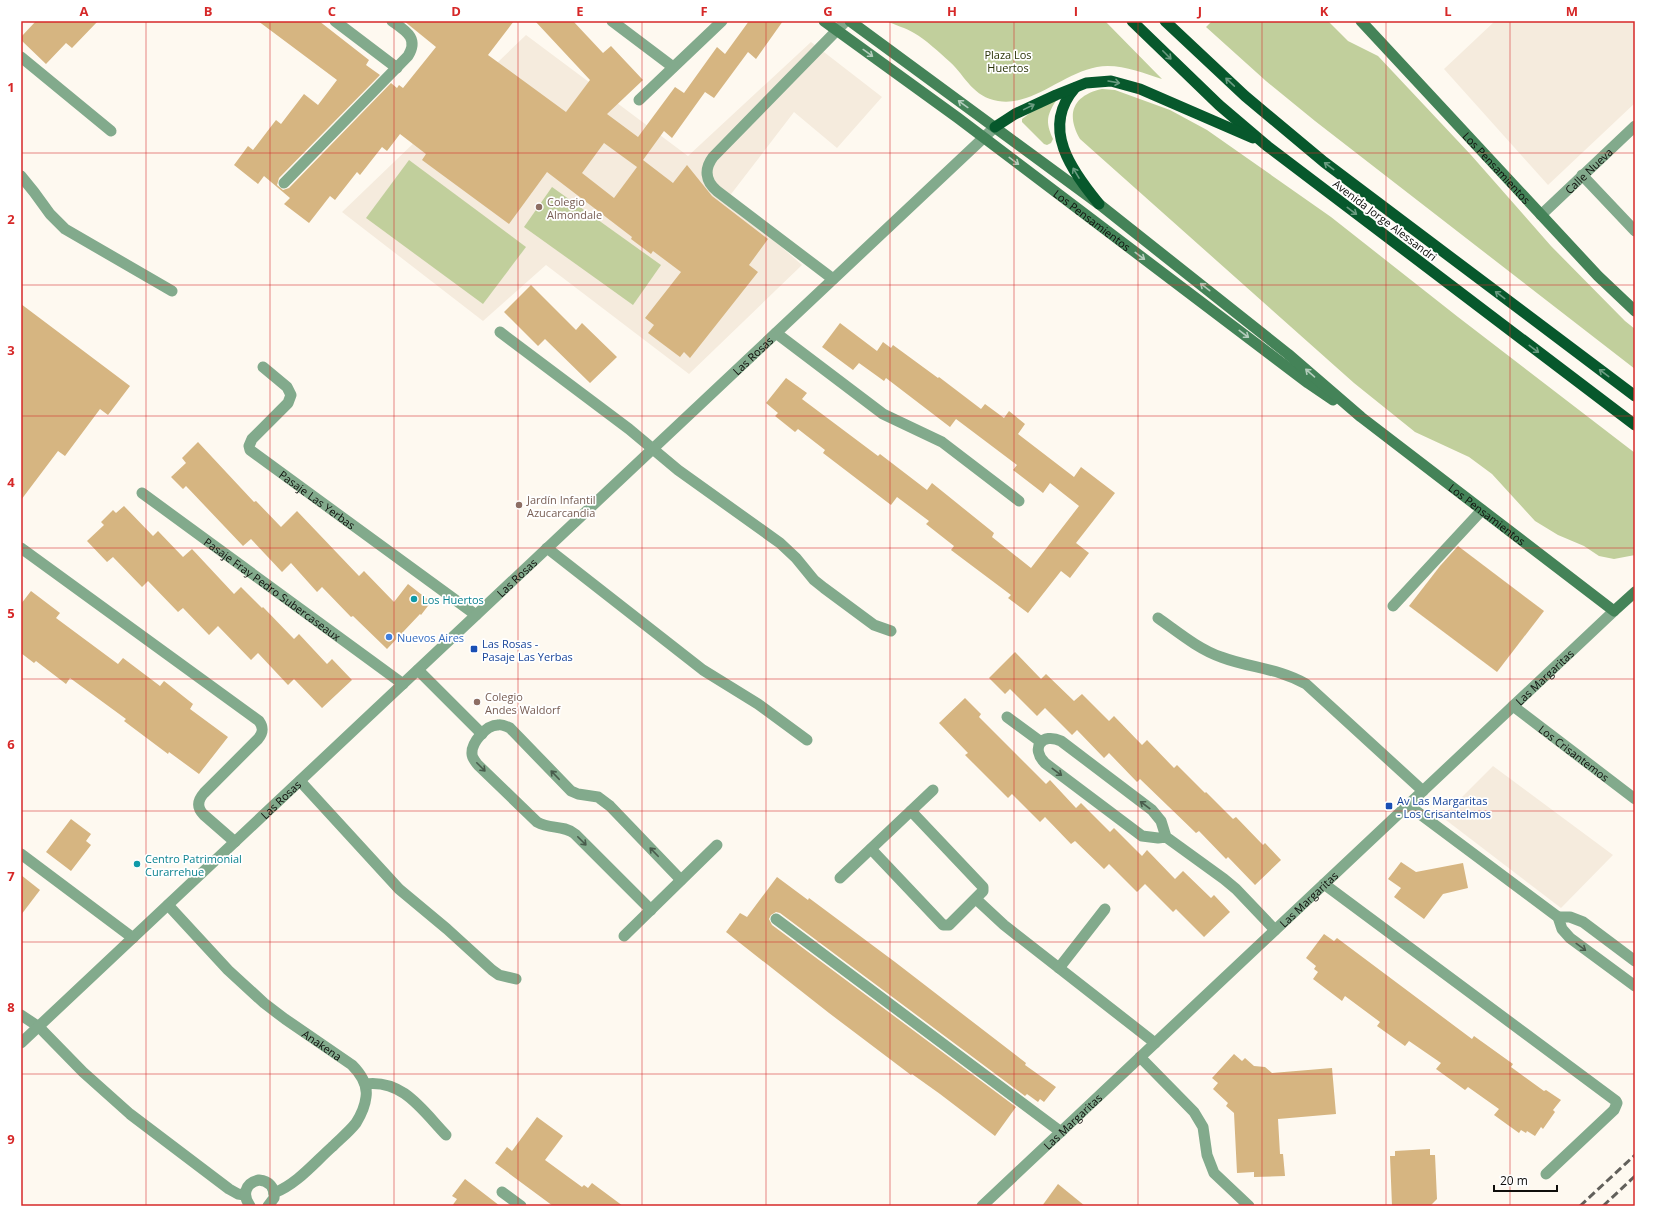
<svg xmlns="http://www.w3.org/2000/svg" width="1656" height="1227" font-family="'Open Sans',sans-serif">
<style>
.built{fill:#f5ebdd}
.green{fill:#c1cf9c}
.building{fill:#d6b581;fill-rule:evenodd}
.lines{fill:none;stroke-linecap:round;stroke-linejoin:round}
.service{stroke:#82aa8c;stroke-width:11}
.minor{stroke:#82aa8c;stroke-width:11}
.tertiary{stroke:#82aa8c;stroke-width:11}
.secondary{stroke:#448358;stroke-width:11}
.trunk{stroke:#07582c;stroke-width:11}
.rail{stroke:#62605b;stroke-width:3;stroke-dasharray:8 4;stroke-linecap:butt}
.oneway{stroke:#b4cdbc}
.oneway2{stroke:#6a9b80}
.oneway3{stroke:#485c4c}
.grid{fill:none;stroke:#d62828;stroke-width:1;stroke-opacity:0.55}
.education-dot{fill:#8d6e63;stroke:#fff;stroke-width:1.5}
.culture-dot{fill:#0f9aa8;stroke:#fff;stroke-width:1.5}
.shop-dot{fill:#3f7fe0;stroke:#fff;stroke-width:1.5}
.transit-dot{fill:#1a4fb4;stroke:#fff;stroke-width:1.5}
.labels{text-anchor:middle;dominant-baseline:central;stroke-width:3.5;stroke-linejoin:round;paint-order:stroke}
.park-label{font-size:11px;fill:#2b3408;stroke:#fff}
.street-label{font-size:11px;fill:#0f0e0b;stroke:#fff}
.education-label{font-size:11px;fill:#785e54;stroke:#fff;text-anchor:start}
.culture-label{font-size:11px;fill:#0d838f;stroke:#fff;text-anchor:start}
.shop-label{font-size:11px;fill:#366cbe;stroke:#fff;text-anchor:start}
.transit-label{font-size:11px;fill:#164399;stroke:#fff;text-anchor:start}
.neatline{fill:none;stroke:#d62828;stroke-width:1.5}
.grid-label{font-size:13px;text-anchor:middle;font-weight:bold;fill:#d62828}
</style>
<rect width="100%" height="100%" fill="#fef9f0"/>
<g class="built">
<path d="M1495 21H1635V103L1548 185 1444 69Z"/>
<path d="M526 35 688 156 811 42 882 97 837 148 794 112 725 202 770 237 802 265 689 374 546 265 483 321 342 212Z"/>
<path d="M1493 766 1613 855 1561 908 1442 817Z"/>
</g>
<g class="green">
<path d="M886 21H1105L1162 79C1142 73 1119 63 1097 67 1063 73 1032 107 998 101 973 97 966 77 950 62 939 52 926 40 914 33 906 28 895 25 886 21Z"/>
<path d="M1212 21H1328L1348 41 1378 56 1471 155 1551 246 1625 321 1635 329V369L1315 121 1266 81 1206 27Z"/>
<path d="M1102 89 1115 90 1170 110 1207 130 1331 217 1458 317 1635 453V555L1614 559 1599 556 1584 546 1558 535 1535 521 1492 474 1469 457 1415 432 1354 383 1080 139C1065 113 1074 95 1102 89Z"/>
<path d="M1057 99C1047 115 1045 121 1053 139L1051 143 1047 145 1044 144 1022 122V119L1030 113Z"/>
<path d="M409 160 526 247 483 304 366 218Z"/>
<path d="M552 187 661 265 633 305 524 227Z"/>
</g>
<g class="building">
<path d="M36 21H98L72 48 66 43 46 64 21 40V37Z"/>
<path d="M258 21H319L369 60 366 65 380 75 279 178 277 185 283 190 289 188 391 83 397 88 399 85 403 88 436 47 404 21H514L488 55 566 112 590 80 535 21H573L603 53 611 46 643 80 607 114 638 137 675 87 684 93 717 47 725 54 749 21H783L756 59 748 52 714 98 705 92 672 138 664 131 643 160 673 183 687 165 712 196 768 239 749 265 758 272 690 358 684 352 680 357 648 333 654 325 645 318 681 272 653 251 651 254 631 239 632 237 547 172 509 224 422 160 426 154 400 134 387 151 382 147 360 175 357 172 335 200 330 196 309 223 284 204 290 198 264 176 258 184 234 165 248 146 253 150 276 120 281 124 304 94 318 105 337 80ZM604 143 637 167 614 198 582 173Z"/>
<path d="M531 285 576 330 582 323 617 357 590 383 545 339 538 346 504 312Z"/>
<path d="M21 304 130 386 108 415 100 409 65 456 58 451 21 500Z"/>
<path d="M840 323 877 351 883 342 891 348 893 345 938 378 939 377 981 409 985 404 1004 418 1009 411 1025 424 1018 434 1074 477 1081 467 1115 493 1076 543 1089 553 1070 578 1061 571 1028 613 1008 598 1011 595 951 550 954 546 926 524 929 521 897 497 891 505 823 453 825 450 798 429 795 432 775 416 778 413 766 403 786 378 807 393 802 399 878 456 880 454 927 490 932 483 994 533 992 537 1031 568 1079 506 1050 483 1043 493 1013 470 1017 465 956 419 950 427 886 378 884 381 859 363 853 370 822 347Z"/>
<path d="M198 442 254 502 256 501 281 527 297 511 359 576 364 571 394 602 408 584 431 602 421 615 420 614 387 649 353 616 351 617 322 587 317 592 291 563 282 572 251 539 243 546 186 486 183 489 171 477 186 463 182 458Z"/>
<path d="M124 506 153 536 158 531 183 557 192 549 234 594 241 587 262 608 263 607 294 639 299 634 327 664 332 659 352 680 322 708 294 679 288 685 258 653 251 660 218 626 209 635 183 608 178 612 148 581 142 587 113 557 107 562 87 541 104 525 101 522 113 510 116 513Z"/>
<path d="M1458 546 1544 611 1497 672 1409 606 1440 566Z"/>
<path d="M31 591 60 613 56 618 118 664 123 658 160 686 164 681 193 704 190 709 228 737 199 774 169 752 168 754 124 721 126 719 70 678 66 684 36 661 34 663 21 653V604Z"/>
<path d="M1015 652 1041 679 1046 674 1074 701 1082 694 1109 721 1114 716 1142 745 1147 740 1174 768 1177 765 1205 793 1206 792 1233 819 1236 817 1263 845 1265 843 1281 860 1255 885 1228 857 1226 859 1199 831 1196 833 1140 779 1137 782 1109 753 1104 758 1077 730 1072 735 1045 708 1037 716 1010 689 1005 694 989 678Z"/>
<path d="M965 698 981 714 979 717 1046 784 1050 780 1076 808 1081 803 1110 832 1114 828 1142 856 1147 850 1175 879 1183 871 1211 898 1214 895 1230 912 1204 937 1176 909 1173 912 1145 884 1137 892 1109 864 1104 869 1075 841 1071 844 1045 817 1040 822 1012 794 1008 798 965 755 968 753 939 723Z"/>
<path d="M71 819 91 834 86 841 91 845 71 871 46 852Z"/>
<path d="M1401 862 1416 872 1463 863 1468 888 1443 894 1424 919 1394 897 1401 888 1388 879Z"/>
<path d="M21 875 40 890 21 915Z"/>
<path d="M777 877 808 900 809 898 895 962 1026 1063 1025 1065 1056 1087 1044 1102 1040 1099 1038 1102 1027 1094 1025 1096 780 913 776 912 771 915 769 919 772 925 1016 1107 995 1136 940 1094 912 1074 911 1075 829 1013 726 932 740 913 747 917Z"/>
<path d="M1324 934 1334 941 1337 938 1472 1039 1474 1036 1513 1064 1511 1067 1544 1091 1546 1090 1561 1100 1553 1110 1555 1112 1543 1129 1541 1127 1535 1136 1527 1131 1526 1133 1521 1130 1519 1133 1494 1115 1499 1109 1468 1087 1465 1090 1436 1069 1441 1063 1409 1041 1405 1046 1377 1026 1380 1022 1345 996 1342 1001 1313 979 1318 972 1314 969 1316 966 1306 958Z"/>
<path d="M1234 1054 1242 1061 1245 1058 1254 1066 1265 1067 1272 1073 1332 1068 1336 1114 1278 1119 1280 1154H1283L1285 1176 1254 1177V1172L1237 1173 1234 1113 1226 1106 1228 1103 1213 1089 1218 1083 1212 1078Z"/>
<path d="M537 1117 563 1136 545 1160 582 1187 584 1185 588 1188 592 1183 623 1206H553L495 1163 507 1147 512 1151Z"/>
<path d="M1430 1149V1155H1435L1437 1199 1430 1206H1392L1390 1156H1395V1151Z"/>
<path d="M465 1179 500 1206H452L457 1199 452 1196Z"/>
<path d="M1058 1184 1085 1206H1042Z"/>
</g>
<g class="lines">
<g class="service">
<path d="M21 57 111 131"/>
<path d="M1582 175 1635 231"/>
<path d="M833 279 717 191C705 181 704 169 713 157L846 21"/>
<path d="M21 548 259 721C264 728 263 733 258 739L204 793C197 801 197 808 204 815L235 842"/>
<path d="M1393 606 1482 510"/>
<path d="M1324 884 1616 1101 1617 1103 1614 1110 1546 1174"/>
<path d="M1140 1057 1194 1112 1203 1127 1207 1155 1214 1173 1249 1206"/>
</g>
<g class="minor">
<path d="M335 21 397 68"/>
<path d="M612 21 673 67"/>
<path d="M639 100 722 21"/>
<path d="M21 176 34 192 50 214 65 229 172 291"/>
<path d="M284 183 408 56C419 38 406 31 392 21"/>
<path id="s1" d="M1541 215 1635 126"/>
<path d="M500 332 629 429 678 470 780 543 796 558 814 580 824 588 874 625 891 631"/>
<path d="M776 333 883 414 942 442 1019 501"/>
<path id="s2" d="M263 367 287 387 291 395 288 403 252 439 249 446 250 450 476 615"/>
<path id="s3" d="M142 493 403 684"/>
<path d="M547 548 703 670 758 704 807 740"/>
<path d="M1158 618C1178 632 1198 649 1221 657 1250 668 1278 668 1306 684L1423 791"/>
<path d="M418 670 482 734"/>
<path id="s4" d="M1513 706 1635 799"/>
<path d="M1007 717 1041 742"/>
<path d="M300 781 399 889 447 929 492 970 499 975 516 979"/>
<path d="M1408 805 1558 917 1562 929 1570 938 1635 986"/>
<path d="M1166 837 1158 838 1142 836 1045 763C1030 748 1042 732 1061 741L1152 810 1161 821 1166 837 1224 879 1236 889 1275 930"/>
<path d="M871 849 943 925H949L983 891V887L911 811"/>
<path d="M21 854 133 938"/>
<path d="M840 878 933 790"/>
<path d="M976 899 1004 925 1155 1043"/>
<path id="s5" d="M168 905 228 970 264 1003 285 1019 352 1065C361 1074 368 1084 366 1097 365 1106 361 1115 356 1123 349 1132 340 1139 332 1147 314 1163 297 1184 274 1193"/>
<path d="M651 910 575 834C562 824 551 830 537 822L478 765C475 761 472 758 472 754 471 743 486 725 498 725 502 724 506 726 510 728L571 791 578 794 598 797 610 806 681 880"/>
<path d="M1558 917H1570L1583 922 1635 961"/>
<path d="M776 919 1061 1132"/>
<path d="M624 936 717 845"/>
<path d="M1059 968 1105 909"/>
<path d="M21 1015 39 1027 83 1072 130 1114 229 1189 238 1194 245 1195"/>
<path d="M365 1084C403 1079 422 1110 446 1135"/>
<path d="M502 1192 521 1206"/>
<path d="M250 1206C242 1195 245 1183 259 1180 269 1181 275 1187 274 1198L268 1206"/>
</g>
<g class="tertiary">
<path id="s6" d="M21 1043 995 127"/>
<path id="s7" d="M982 1206 1614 611"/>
</g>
<g class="secondary">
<path id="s8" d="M824 21 958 118 1308 383 1333 400"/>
<path id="s9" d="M850 21 1099 204 1288 354 1361 417 1614 611 1635 592"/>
<path id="s10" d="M1361 21 1598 276 1635 311"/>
</g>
<g class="trunk">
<path d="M1132 21 1219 105 1266 145 1635 425"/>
<path d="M1165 21 1245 96 1324 162 1635 396"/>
<path d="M1075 88C1040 128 1072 171 1099 204"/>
<path d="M995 127 1015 114 1056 95 1086 83 1111 81 1140 89 1253 138"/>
</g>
<g class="rail">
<path d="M1580 1206 1635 1155"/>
<path d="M1603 1206 1635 1176"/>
</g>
</g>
<defs><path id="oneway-shaft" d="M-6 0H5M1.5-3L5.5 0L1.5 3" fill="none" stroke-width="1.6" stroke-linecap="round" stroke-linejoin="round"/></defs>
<g class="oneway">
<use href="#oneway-shaft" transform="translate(868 53) rotate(36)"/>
<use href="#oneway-shaft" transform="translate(963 104) rotate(-144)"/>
<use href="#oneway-shaft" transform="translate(1014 161) rotate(37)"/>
<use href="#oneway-shaft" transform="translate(1140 256) rotate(37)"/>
<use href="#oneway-shaft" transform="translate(1205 287) rotate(-142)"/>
<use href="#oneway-shaft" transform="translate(1244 334) rotate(37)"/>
<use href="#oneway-shaft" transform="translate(1310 373) rotate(-139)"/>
</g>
<g class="oneway2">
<use href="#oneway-shaft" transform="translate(1167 55) rotate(45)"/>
<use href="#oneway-shaft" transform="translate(1114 82) rotate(10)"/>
<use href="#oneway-shaft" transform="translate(1230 82) rotate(-137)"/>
<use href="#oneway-shaft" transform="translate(1029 107) rotate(-26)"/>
<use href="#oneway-shaft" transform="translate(1329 166) rotate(-143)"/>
<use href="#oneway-shaft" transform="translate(1076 173) rotate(-121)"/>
<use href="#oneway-shaft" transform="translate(1352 211) rotate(37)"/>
<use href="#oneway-shaft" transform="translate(1500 295) rotate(-143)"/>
<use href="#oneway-shaft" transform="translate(1534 349) rotate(37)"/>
<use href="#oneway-shaft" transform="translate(1604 373) rotate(-143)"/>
</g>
<g class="oneway3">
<use href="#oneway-shaft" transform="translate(481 767) rotate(45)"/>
<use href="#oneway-shaft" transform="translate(1057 772) rotate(37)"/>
<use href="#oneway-shaft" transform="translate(555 775) rotate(-134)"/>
<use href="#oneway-shaft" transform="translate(1145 805) rotate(-143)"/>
<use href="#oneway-shaft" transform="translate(582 841) rotate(45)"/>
<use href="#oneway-shaft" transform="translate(654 852) rotate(-134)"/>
<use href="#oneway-shaft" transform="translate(1581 947) rotate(36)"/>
</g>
<path class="grid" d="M146 21V1206M270 21V1206M394 21V1206M518 21V1206M642 21V1206M766 21V1206M890 21V1206M1014 21V1206M1138 21V1206M1262 21V1206M1386 21V1206M1510 21V1206M21 153H1635M21 285H1635M21 416H1635M21 548H1635M21 679H1635M21 811H1635M21 942H1635M21 1074H1635"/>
<g class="education-dot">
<circle cx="539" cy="207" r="4"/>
<circle cx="519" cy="505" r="4"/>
<circle cx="477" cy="702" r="4"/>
</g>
<g class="culture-dot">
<circle cx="414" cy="599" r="4"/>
<circle cx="137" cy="864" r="4"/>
</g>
<circle class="shop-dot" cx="389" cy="637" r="4"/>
<g class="transit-dot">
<rect x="470" y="645" width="8" height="8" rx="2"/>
<rect x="1385" y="802" width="8" height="8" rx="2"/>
</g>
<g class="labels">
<g class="park-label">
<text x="1008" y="54">Plaza Los<tspan x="1008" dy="13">Huertos</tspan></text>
</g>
<g class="street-label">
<text stroke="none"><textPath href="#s10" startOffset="200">Los Pensamientos</textPath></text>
<text stroke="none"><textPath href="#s1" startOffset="65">Calle Nueva</textPath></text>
<text stroke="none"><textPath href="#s8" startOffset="334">Los Pensamientos</textPath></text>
<text transform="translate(1385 220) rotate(37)">Avenida Jorge Alessandri</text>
<text stroke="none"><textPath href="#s6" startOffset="1004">Las Rosas</textPath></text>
<text stroke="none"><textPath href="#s2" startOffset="195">Pasaje Las Yerbas</textPath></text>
<text stroke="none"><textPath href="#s9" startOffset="806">Los Pensamientos</textPath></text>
<text stroke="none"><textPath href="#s6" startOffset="680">Las Rosas</textPath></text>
<text stroke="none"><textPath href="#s3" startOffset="162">Pasaje Fray Pedro Subercaseaux</textPath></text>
<text stroke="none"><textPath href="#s7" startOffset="772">Las Margaritas</textPath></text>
<text stroke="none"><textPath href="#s4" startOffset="77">Los Crisantemos</textPath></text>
<text stroke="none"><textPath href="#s6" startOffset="356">Las Rosas</textPath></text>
<text stroke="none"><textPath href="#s7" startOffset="448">Las Margaritas</textPath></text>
<text stroke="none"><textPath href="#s5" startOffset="209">Anakena</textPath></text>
<text stroke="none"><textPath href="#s7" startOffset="124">Las Margaritas</textPath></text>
</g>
<g class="education-label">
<text x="547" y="201">Colegio<tspan x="547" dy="13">Almondale</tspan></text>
<text x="527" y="499">Jardín Infantil<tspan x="527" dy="13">Azucarcandia</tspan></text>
<text x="485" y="696">Colegio<tspan x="485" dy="13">Andes Waldorf</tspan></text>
</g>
<g class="culture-label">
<text x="422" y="599">Los Huertos</text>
<text x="145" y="858">Centro Patrimonial<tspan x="145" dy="13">Curarrehue</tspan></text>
</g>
<g class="shop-label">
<text x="397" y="637">Nuevos Aires</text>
</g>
<g class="transit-label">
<text x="482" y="643">Las Rosas -<tspan x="482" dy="13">Pasaje Las Yerbas</tspan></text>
<text x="1397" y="800">Av Las Margaritas<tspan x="1397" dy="13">- Los Crisantelmos</tspan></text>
</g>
</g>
<rect width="1656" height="1227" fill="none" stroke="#ffffff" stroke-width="44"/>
<path d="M1494 1185v6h63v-6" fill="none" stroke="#0f0e0b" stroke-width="2"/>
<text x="1500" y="1185" font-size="12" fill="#0f0e0b" stroke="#ffffff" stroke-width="3" paint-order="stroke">20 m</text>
<rect x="22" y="22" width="1612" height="1183" class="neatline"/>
<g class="grid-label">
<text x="84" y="16">A</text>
<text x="208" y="16">B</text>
<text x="332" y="16">C</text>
<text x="456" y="16">D</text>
<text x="580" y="16">E</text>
<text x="704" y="16">F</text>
<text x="828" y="16">G</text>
<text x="952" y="16">H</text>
<text x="1076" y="16">I</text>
<text x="1200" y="16">J</text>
<text x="1324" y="16">K</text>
<text x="1448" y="16">L</text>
<text x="1572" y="16">M</text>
<text x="11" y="92">1</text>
<text x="11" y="224">2</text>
<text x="11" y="355">3</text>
<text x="11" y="487">4</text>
<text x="11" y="618">5</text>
<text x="11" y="749">6</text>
<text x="11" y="881">7</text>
<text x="11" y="1012">8</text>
<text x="11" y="1144">9</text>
</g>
</svg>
